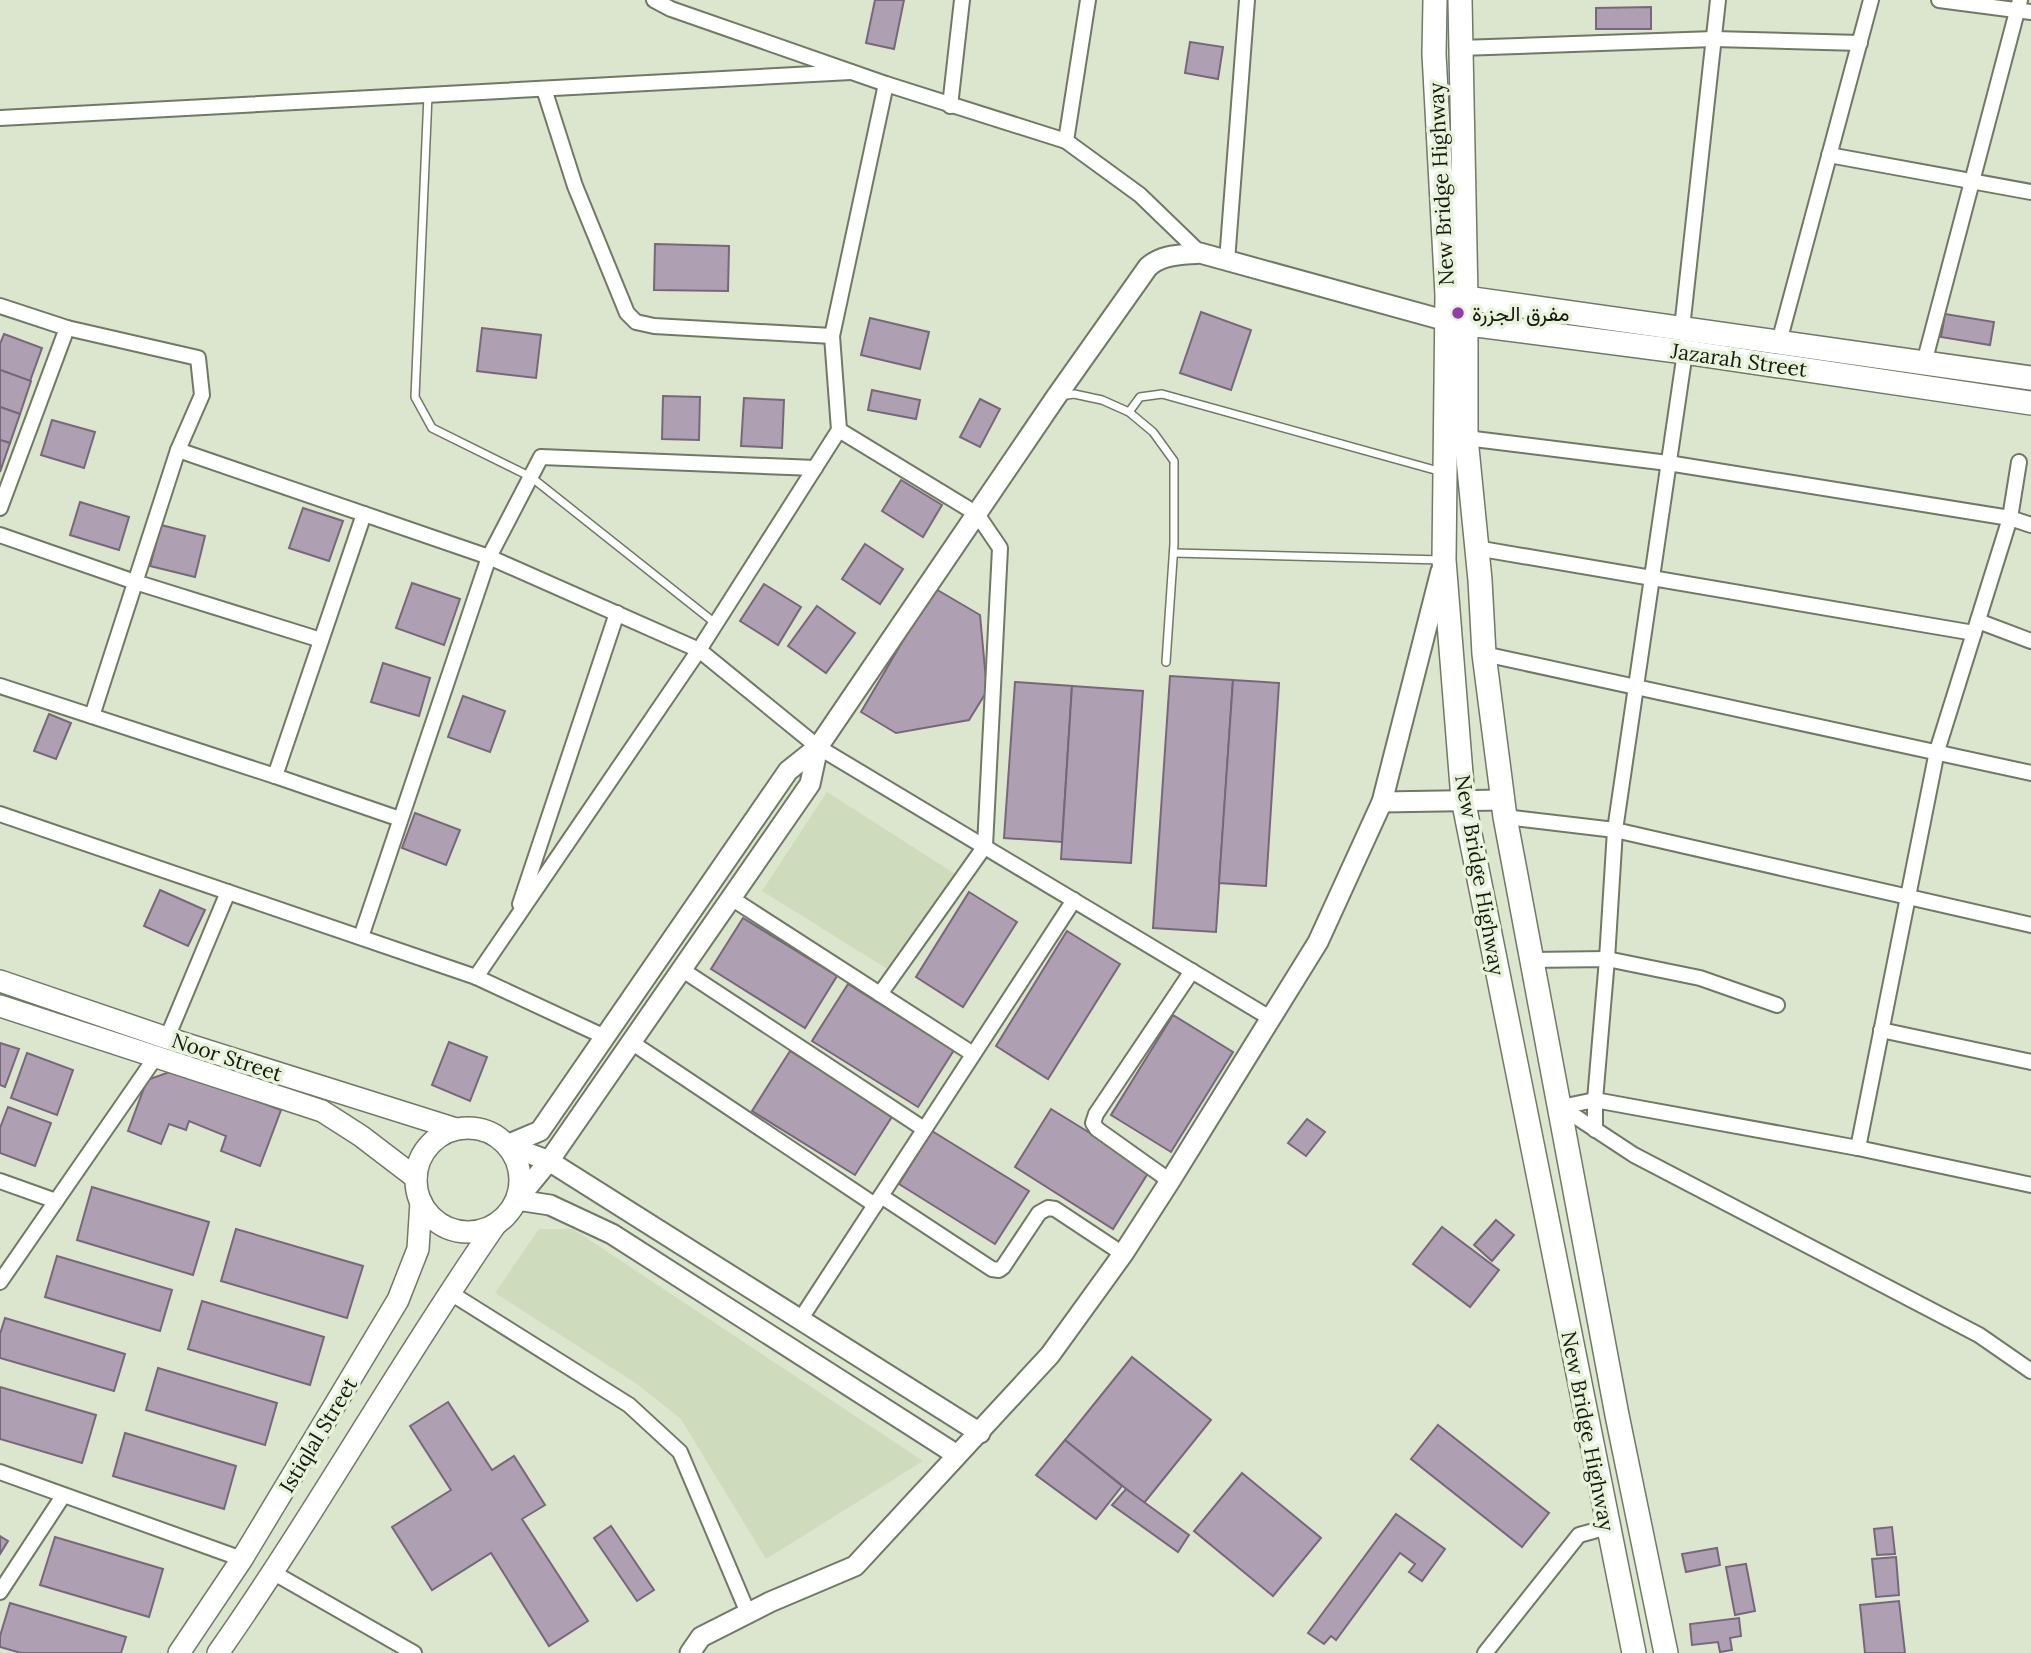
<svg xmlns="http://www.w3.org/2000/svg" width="2031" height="1653" font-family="Lora,Vazirmatn,serif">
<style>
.built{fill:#cedbbc}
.building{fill:#af9fb3;stroke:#76687a;stroke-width:2}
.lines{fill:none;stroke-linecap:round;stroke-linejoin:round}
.service-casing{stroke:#707964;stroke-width:10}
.minor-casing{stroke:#707964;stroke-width:18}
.tertiary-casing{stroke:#707964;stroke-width:23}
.secondary-casing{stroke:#707964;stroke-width:24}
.primary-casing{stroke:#707964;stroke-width:26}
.service{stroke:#fff;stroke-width:7}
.minor{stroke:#fff;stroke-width:14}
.tertiary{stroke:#fff;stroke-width:19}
.secondary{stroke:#fff;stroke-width:21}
.primary{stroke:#fff;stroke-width:23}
.poi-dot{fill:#923daa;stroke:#e9f3db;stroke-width:2.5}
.labels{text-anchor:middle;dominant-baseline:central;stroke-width:7;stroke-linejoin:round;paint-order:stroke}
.street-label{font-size:21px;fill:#161911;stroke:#e9f3db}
.poi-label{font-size:21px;fill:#161911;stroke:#e9f3db;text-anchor:start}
</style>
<rect width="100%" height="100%" fill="#dce5ce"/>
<g class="built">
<path d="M827 792 955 874 889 970 762 891Z"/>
<path d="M539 1229H573L923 1461 766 1559 681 1419 637 1384 495 1293Z"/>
</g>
<g class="building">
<path d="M875 0H904L894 49 866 43Z"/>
<path d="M1651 7V29H1596V8Z"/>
<path d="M1190 42 1223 47 1218 79 1185 73Z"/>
<path d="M655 244 729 246 728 291 654 290Z"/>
<path d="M1201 312 1251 330 1231 390 1180 373Z"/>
<path d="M1945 314 1994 322 1990 345 1941 337Z"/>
<path d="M870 318 929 332 920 369 861 355Z"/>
<path d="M482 328 541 335 536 378 477 371Z"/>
<path d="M4 334 42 348 30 381 0 370V344Z"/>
<path d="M0 370 31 381 20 414 0 407Z"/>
<path d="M872 390 920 400 916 419 868 410Z"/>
<path d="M663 396 700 397 699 440 662 439Z"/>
<path d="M744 398 784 400 782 448 741 446Z"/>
<path d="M980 399 1000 409 980 447 960 437Z"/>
<path d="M0 407 20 414 10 443 0 440Z"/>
<path d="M52 420 95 432 84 468 41 455Z"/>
<path d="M0 440 10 443 0 472Z"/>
<path d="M901 480 942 505 923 537 882 511Z"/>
<path d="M80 502 129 517 119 550 70 535Z"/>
<path d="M303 508 343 521 329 561 289 548Z"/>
<path d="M161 525 205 536 195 577 150 566Z"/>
<path d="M865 544 903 569 880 604 842 579Z"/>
<path d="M412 583 460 599 444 645 396 628Z"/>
<path d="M764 584 801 607 778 645 740 621Z"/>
<path d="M934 588 980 615 987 691 969 720 896 733 861 712Z"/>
<path d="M817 606 855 633 826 673 788 646Z"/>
<path d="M383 663 430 678 419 716 371 702Z"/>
<path d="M1170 676 1233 680 1216 932 1153 928Z"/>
<path d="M1233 680 1279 683 1266 886 1219 883Z"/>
<path d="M1015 682 1072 686 1062 842 1004 838Z"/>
<path d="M1072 686 1143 691 1131 863 1061 859Z"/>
<path d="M463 696 505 711 490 752 448 737Z"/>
<path d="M49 714 71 723 56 759 34 751Z"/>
<path d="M415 813 460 830 446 865 402 848Z"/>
<path d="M160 890 205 910 188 946 144 926Z"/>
<path d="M969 892 1017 922 963 1007 916 977Z"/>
<path d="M743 918 837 976 805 1028 711 969Z"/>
<path d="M1067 931 1120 964 1048 1079 996 1046Z"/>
<path d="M848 984 954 1050 918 1107 812 1041Z"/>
<path d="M1173 1015 1233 1052 1171 1152 1111 1115Z"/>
<path d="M449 1042 487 1057 470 1101 432 1085Z"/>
<path d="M0 1043 19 1049 5 1087 0 1085Z"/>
<path d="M790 1051 893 1115 855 1175 752 1111Z"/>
<path d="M27 1053 73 1070 57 1115 11 1098Z"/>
<path d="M175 1070 281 1110 260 1166 221 1151 226 1136 189 1121 186 1130 169 1124 161 1144 128 1131 147 1080Z"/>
<path d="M8 1107 51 1123 35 1166 0 1153V1128Z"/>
<path d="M1051 1109 1150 1170 1113 1229 1015 1167Z"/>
<path d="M1307 1119 1325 1132 1306 1156 1288 1143Z"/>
<path d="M932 1131 1029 1191 995 1244 899 1184Z"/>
<path d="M92 1187 209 1222 193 1275 77 1240Z"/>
<path d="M1496 1220 1514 1235 1492 1261 1474 1245Z"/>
<path d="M1442 1227 1499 1270 1470 1307 1413 1264Z"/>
<path d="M236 1229 363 1266 347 1318 221 1281Z"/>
<path d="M57 1256 172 1290 160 1331 45 1297Z"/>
<path d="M202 1301 324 1337 310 1385 188 1349Z"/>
<path d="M5 1318 125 1354 114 1391 0 1358V1334Z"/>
<path d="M1132 1357 1211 1420 1144 1503 1065 1440Z"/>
<path d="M158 1368 277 1403 265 1445 146 1410Z"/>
<path d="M0 1387 96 1415 82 1463 0 1439Z"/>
<path d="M448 1402 492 1470 514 1456 545 1505 522 1519 588 1621 549 1646 491 1553 432 1590 392 1527 451 1490 410 1426Z"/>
<path d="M1438 1425 1549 1513 1522 1547 1411 1459Z"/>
<path d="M125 1433 236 1466 224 1509 113 1476Z"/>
<path d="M1065 1440 1122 1486 1096 1519 1036 1475Z"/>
<path d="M1242 1473 1321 1538 1273 1596 1194 1531Z"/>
<path d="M1126 1489 1189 1535 1178 1552 1112 1505Z"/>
<path d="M1396 1514 1445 1549 1422 1581 1409 1572 1415 1564 1400 1553 1336 1640 1331 1636 1324 1644 1308 1633Z"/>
<path d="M611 1526 654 1590 637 1601 594 1538Z"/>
<path d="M1892 1527 1895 1554 1877 1555 1874 1529Z"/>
<path d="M0 1536 8 1541 0 1554Z"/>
<path d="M55 1537 163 1569 149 1617 40 1585Z"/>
<path d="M1717 1548 1720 1565 1686 1572 1682 1554Z"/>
<path d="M1896 1557 1899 1595 1876 1597 1872 1559Z"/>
<path d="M1746 1564 1755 1611 1735 1615 1726 1567Z"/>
<path d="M1899 1601 1905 1653H1865L1860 1605Z"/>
<path d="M10 1603 126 1637 121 1653H21L0 1647V1636Z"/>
<path d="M1739 1618 1741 1636 1730 1638 1732 1650 1720 1652 1718 1642 1692 1645 1690 1624Z"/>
</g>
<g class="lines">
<g class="service-casing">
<g id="service">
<path d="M428 95 415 397 432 428 531 477 715 623"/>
<path d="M1060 396 1074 394 1102 400 1129 412 1153 432 1174 461V544L1166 662"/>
<path d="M1129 412 1140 397 1162 394 1442 472"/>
<path d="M1174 553 1442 560"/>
</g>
</g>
<g class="minor-casing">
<g id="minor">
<path d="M654 0 671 9 886 84 1066 141 1140 195 1200 253"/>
<path d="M1939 0 2031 12"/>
<path d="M1460 48 1714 39 1860 43"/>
<path d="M544 89 575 186 627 313 636 322 654 326 832 336"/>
<path d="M950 106 962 0"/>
<path d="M0 118 851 72"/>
<path d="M1066 141 1088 0"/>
<path d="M1829 155 2031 192"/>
<path d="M1227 261 1247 0"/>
<path d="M0 306 67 328 198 358 202 395 178 450 92 716"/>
<path d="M1682 328 1718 0"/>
<path d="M1779 342 1871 0"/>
<path d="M1924 363 2020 0"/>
<path d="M839 430 977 514 1000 548 985 846 880 994"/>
<path d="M1466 438 1668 463 2010 518 2031 525"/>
<path d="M178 450 489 557 699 650 818 747 1270 1018"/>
<path d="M0 508 67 328"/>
<path d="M0 535 135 582 321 640"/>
<path d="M1476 548 1974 633"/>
<path d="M1978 621 2031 641"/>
<path d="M1484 654 2031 773"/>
<path d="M0 686 275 776 364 514"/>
<path d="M275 776 400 819"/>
<path d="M0 814 476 977 605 1037"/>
<path d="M1505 817 1615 830 2031 925"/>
<path d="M731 898 973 1054"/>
<path d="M520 904 617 613"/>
<path d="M361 937 489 557 541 457 815 468"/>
<path d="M1531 960 1607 959 1700 978 1777 1005"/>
<path d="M681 969 924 1129"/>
<path d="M476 977 699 650 839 430 832 336 886 84"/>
<path d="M1881 1030 2031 1062"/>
<path d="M167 1038 228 892"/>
<path d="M631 1042 875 1205"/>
<path d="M1561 1107 1634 1155 1979 1335 2031 1371"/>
<path d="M1561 1107 1595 1100 1858 1148 2031 1185"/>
<path d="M1595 1130V1100L1607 959 1615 830 1685 352"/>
<path d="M1858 1148 1937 751 2010 518 2019 462"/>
<path d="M0 1181 56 1201"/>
<path d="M1170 1181 1097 1129 1093 1123 1096 1114 1192 971"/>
<path d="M881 1196 992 1269 999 1270 1003 1267 1039 1213 1048 1208 1055 1209 1123 1254"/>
<path d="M0 1282 155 1058"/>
<path d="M449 1292 629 1405 680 1452 748 1613"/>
<path d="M800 1320 1074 900"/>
<path d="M0 1472 242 1559"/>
<path d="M274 1573 414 1653"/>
<path d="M0 1592 63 1496"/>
<path d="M1485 1653 1579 1535 1608 1527"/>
</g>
</g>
<g class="tertiary-casing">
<g id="tertiary">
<path d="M1382 802 1502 800"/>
<path d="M507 1145 540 1131 788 771 818 747 1056 397 1148 267C1162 254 1181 255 1200 253L1447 321"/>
<path d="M507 1145 549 1161 980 1433"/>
<path d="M517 1200 549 1161 810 784 818 747"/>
<path d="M517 1200 550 1205 612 1234 957 1455"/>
<path d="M690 1653 701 1637 770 1602 855 1566 1050 1355 1123 1254 1170 1181 1318 942 1382 802 1441 571"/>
</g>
</g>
<g class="secondary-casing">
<g id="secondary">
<path d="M0 981 167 1038 456 1129"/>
<path d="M0 1006 322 1111 361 1136 416 1178"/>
<circle cx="468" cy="1180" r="52"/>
<path d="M179 1653 242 1559 398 1300 418 1249 421 1202"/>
<path d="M218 1653C316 1513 399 1364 496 1224"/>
</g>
</g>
<g class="primary-casing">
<g id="primary">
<path d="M1435 0 1434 54 1447 295 1444 560 1463 799 1634 1653"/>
<path d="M1460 0 1466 298V438L1480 580 1484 654 1505 817 1617 1415 1666 1653"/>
<path d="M1452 296 2031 378"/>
<path d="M1453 322 1685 352 2031 403"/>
</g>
</g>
<use href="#service" class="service"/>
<use href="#minor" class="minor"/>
<use href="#tertiary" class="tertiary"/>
<use href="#secondary" class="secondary"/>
<use href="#primary" class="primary"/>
</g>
<circle class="poi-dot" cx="1458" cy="313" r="7"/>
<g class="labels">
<g class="street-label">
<text transform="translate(1441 184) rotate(-93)">New Bridge Highway</text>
<text transform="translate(1739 360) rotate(8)">Jazarah Street</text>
<text transform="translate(1480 875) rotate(80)">New Bridge Highway</text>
<text transform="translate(227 1057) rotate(18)">Noor Street</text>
<text transform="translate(1588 1431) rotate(79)">New Bridge Highway</text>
<text transform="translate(318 1435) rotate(-59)">Istiqlal Street</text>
</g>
<g class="poi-label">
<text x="1472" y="313">مفرق الجزرة</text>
</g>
</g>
</svg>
